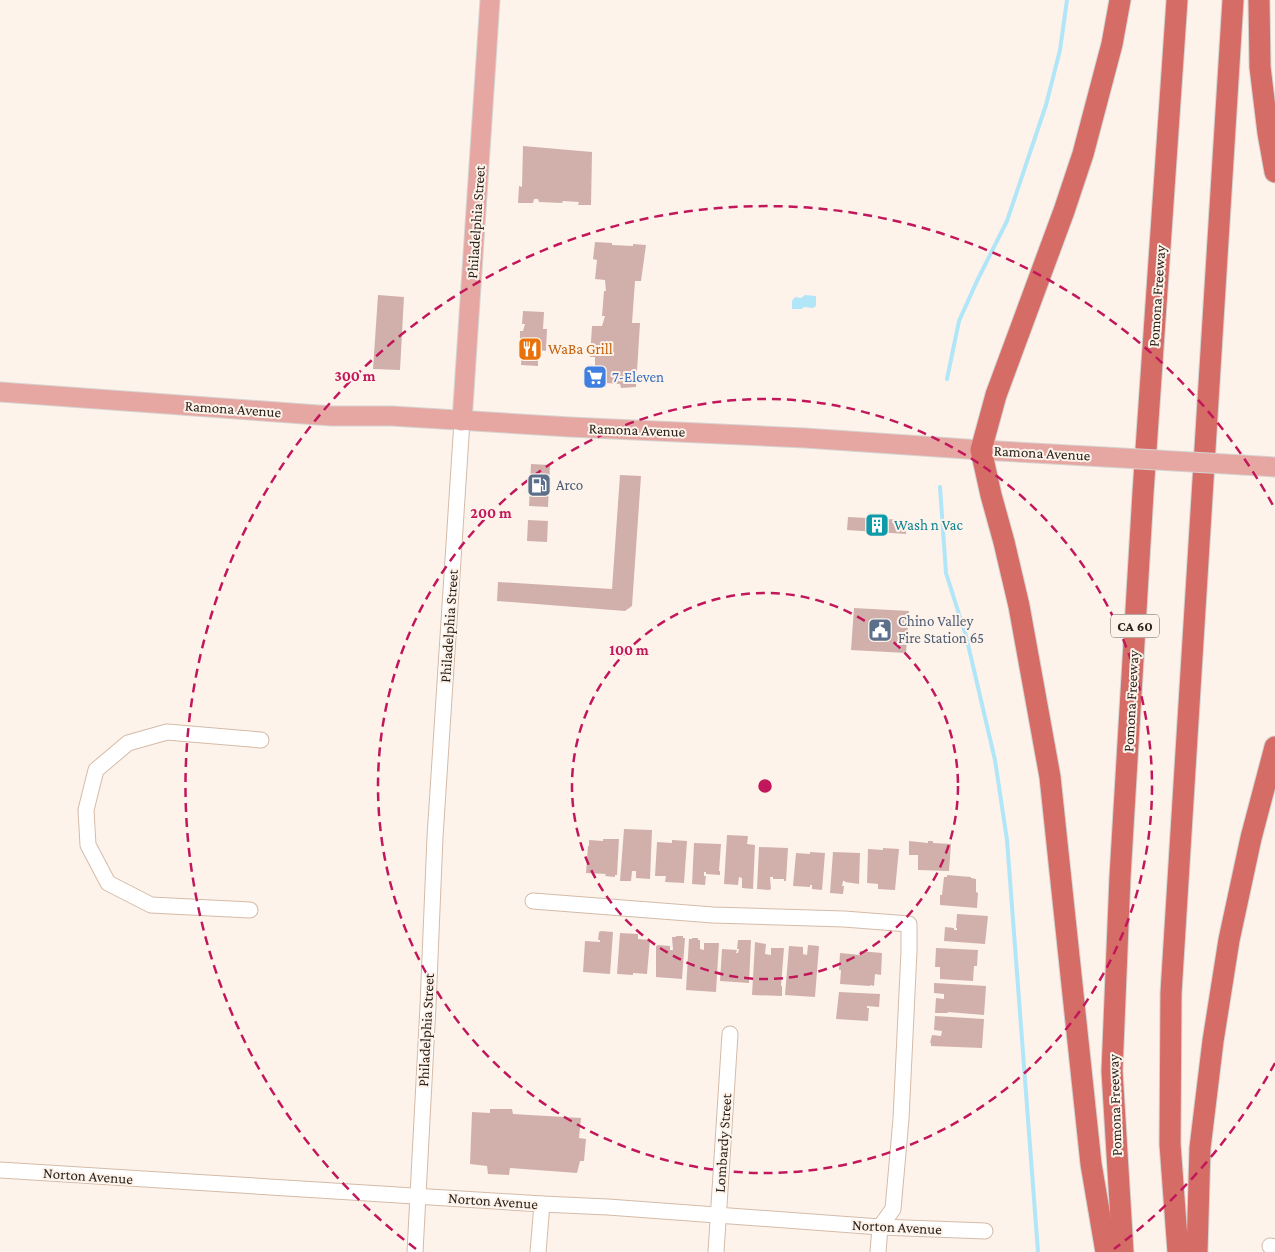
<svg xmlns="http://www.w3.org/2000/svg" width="1275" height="1252" font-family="'Crimson Pro',serif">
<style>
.water{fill:#b1e5f8}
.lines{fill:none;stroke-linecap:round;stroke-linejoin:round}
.stream{stroke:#b1e5f8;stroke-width:4}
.building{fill:#d1b0ac}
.minor-casing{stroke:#d4bba8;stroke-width:17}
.major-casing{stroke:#d5d3d1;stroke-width:21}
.highway-casing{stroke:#d5d3d1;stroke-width:23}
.minor{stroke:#fff;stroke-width:15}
.major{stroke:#e6a7a3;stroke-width:19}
.highway{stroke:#d66c66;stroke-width:21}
.major-bridge-casing{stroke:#d5d3d1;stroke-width:21;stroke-linecap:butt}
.major-bridge{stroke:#e6a7a3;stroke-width:19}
.ring{fill:none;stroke:#c2185b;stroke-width:2.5;stroke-dasharray:9 6}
.labels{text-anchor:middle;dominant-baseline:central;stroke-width:4;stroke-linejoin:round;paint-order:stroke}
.shield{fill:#fdf3eb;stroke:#6a6159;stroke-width:1}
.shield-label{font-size:14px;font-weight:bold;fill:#2b221a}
.street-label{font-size:15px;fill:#2b221a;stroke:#fdf3eb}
.food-label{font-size:15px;fill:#c56008;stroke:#fdf3eb;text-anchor:start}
.shop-label{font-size:15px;fill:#366cbe;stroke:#fdf3eb;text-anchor:start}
.service-label{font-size:15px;fill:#4e5e75;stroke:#fdf3eb;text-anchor:start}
.culture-label{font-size:15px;fill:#0d838f;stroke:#fdf3eb;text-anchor:start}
.centre{fill:#c2185b;stroke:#fdf3eb;stroke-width:2.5}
.ring-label{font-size:15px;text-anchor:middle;font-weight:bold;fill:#c2185b;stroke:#fdf3eb;stroke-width:4;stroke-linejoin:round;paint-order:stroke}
</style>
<rect width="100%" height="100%" fill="#fdf3eb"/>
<path class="water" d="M805 295 816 296V306L813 308 804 307 802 309H792V301L795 297 801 298Z"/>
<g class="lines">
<g class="stream">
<path d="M947 379 959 321 977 281 1007 221 1046 105 1060 50 1067 0"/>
<path d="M940 487 946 573 966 636 995 760 1007 840 1038 1252"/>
</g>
</g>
<g class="building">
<path d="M523 146 592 152 591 205H578L579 202 563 201 562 203 539 202 538 199H534L533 203H518L519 186 522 187Z"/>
<path d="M595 242 612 243V245L633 246V244L646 245 641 281H635L632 323H640L636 387 621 388 620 384 606 383V387L586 386 587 368H595V357H590L592 326H602L605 316H602L604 291H606L605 280 595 279 597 260 593 259Z"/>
<path d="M378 295 404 297 400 370 373 369Z"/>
<path d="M523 311 544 312 543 329H547L546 351 538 350V366L521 365 523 339H520V331H523L525 324H522Z"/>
<path d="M531 464 550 465 548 507 529 506Z"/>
<path d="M620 475 641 476 632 606 625 611 497 601 498 582 612 589Z"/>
<path d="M848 517 906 520V534L847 530Z"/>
<path d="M528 520 548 521 547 542 527 541Z"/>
<path d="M854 608 909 611 906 653 851 650Z"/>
<path d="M624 829 652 830 650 879 636 878V871H632L631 881H620Z"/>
<path d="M727 835 748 836 747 844 755 845 753 889 742 888V878L739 877 738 885 724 884Z"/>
<path d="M603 839H619L617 875H615V877L605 876 606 874 586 873 588 846H589V840L603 841Z"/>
<path d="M672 840 687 841 684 883 665 882 666 876H655L657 842 672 843Z"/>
<path d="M909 841 928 843V841H933V843L951 844 949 871 918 870V855H909Z"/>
<path d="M694 843 721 844 719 871H720V875L706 874V872H704V876H706L705 885 692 884Z"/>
<path d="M759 847 788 848 786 881H784V879H773V877H770L771 889 769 890 757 889Z"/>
<path d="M883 848 899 849 895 890 878 889V884L867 883 868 849 883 850Z"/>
<path d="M810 852 825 853 822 890 812 889V885H810V887L793 886 796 853 810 854Z"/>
<path d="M833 852 860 853 859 884 845 882V881H843L842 886H844L843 894H842L830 893Z"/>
<path d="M947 875 971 877V878L976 879V892L978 893 977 908 940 905V895H942L944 877H947Z"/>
<path d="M957 914 988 916 985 944 944 941 945 927 954 928V930H957V928H956Z"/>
<path d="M601 931 613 932 610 974 583 972 585 941 600 942V940H598L599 932Z"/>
<path d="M620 933 638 934V939L650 940 647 974 633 973V975L617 974Z"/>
<path d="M676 936H683V938H685L682 979 656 977V947L657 945 670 946V950H673L672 937H676Z"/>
<path d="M692 938H698V940H700V949L704 950V943H719L716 992 686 990 689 939H692Z"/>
<path d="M738 940H751L749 983 720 981 722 949 737 950 736 953H738L739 949H737Z"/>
<path d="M755 942 766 944 765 954 771 955V948H784L781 986H782V996L752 995Z"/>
<path d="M808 945 819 946 815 997 785 995 789 946 803 947V954L807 955Z"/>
<path d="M936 948 978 950 977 966H974L973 981 940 979V967H935Z"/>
<path d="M860 951 882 953 881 975 875 974 874 986 870 985V986L840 984 841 970H839L840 953 860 955Z"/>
<path d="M934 983 986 986 984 1015 948 1012V1013H935L936 998 944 999V994L934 993Z"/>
<path d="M839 992 880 994 879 1007 867 1006V1008H869L868 1021 836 1019Z"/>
<path d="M935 1016 984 1019 982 1048 931 1046V1043H930L932 1035 941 1036 942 1031 934 1030Z"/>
<path d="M490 1109H512L513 1114 581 1118 579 1138 586 1139 584 1161H580L577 1173 510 1168 509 1175 488 1174 487 1166 470 1164 472 1112 490 1113Z"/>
</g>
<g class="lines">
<g class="minor-casing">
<g id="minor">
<path d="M533 901 713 915 844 919 909 924V951L901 1119 893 1209 880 1227 878 1252"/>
<path d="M250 910 151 905 108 883 88 845 86 810 96 770 128 743 167 732 261 740"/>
<path d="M0 1170 542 1204 608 1207 880 1227 985 1231"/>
<path d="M1270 1246 1275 1247"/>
<path d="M415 1252 428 1006 435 837 462 421"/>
<path d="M538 1252 542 1204"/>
<path d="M716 1252 730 1034"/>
</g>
</g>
<g class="major-casing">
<g id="major">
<path d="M0 392 332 416H392L570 427 805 438 981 450 1105 457"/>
<path d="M462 421 490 0"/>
<path d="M1243 465 1275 467"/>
</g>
</g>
<g class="highway-casing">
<g id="highway">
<path d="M1259 0 1260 67 1268 133 1275 172"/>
<path d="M1106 1252 1091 1164 1050 777 1019 606 1004 542 991 495 981 450 996 395 1064 211 1083 154 1112 44 1120 0"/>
<path d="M1123 1252 1112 1071 1120 877 1143 493 1177 0"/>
<path d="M1178 1252 1170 1144 1171 993 1233 0"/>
<path d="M1197 1252 1200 1148 1213 1041 1229 940 1251 838 1275 747"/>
</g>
</g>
<use href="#minor" class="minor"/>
<use href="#major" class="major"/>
<use href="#highway" class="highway"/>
<g class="major-bridge-casing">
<path id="major-bridge" d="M1105 457 1243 465"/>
</g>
<use href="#major-bridge" class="major-bridge"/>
</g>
<g class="ring">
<circle cx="765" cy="786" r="193"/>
<circle cx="765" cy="786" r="387"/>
<path d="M1275 1063A580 580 0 0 1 1114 1249M416 1249A580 580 0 1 1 1275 509"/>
</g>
<defs>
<g id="restaurant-square" transform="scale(1.25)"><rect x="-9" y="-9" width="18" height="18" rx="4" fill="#e8710a" stroke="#fdf3eb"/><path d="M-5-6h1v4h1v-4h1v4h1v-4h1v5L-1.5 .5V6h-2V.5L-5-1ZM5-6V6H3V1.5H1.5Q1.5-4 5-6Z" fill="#fff"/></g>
<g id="supermarket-square" transform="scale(1.25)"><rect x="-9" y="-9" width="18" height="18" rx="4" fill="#3f7fe0" stroke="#fdf3eb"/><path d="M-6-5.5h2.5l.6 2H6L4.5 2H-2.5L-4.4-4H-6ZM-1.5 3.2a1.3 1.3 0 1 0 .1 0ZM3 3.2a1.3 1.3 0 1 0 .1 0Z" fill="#fff"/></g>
<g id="fuel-square" transform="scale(1.25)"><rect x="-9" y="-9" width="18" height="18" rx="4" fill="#5c6f8a" stroke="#fdf3eb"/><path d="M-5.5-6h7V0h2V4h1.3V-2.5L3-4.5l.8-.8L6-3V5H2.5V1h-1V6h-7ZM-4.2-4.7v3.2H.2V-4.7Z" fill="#fff"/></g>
<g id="building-square" transform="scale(1.25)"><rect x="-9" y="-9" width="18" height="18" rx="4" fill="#0f9aa8" stroke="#fdf3eb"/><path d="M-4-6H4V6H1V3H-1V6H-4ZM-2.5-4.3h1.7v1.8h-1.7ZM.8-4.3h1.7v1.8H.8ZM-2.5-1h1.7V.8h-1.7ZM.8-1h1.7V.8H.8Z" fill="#fff"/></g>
<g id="civic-square" transform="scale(1.25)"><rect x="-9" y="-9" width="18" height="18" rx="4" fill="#5c6f8a" stroke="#fdf3eb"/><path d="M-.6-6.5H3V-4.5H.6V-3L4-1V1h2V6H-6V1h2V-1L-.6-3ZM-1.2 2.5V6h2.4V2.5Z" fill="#fff"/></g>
</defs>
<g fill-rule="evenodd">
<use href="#restaurant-square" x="530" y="349"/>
<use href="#supermarket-square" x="595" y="377"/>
<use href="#fuel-square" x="539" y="485"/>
<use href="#building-square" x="877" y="525"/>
<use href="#civic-square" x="880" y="630"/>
</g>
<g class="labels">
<rect class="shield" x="1111" y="614.5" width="48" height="23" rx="4"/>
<g class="shield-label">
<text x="1135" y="626">CA 60</text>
</g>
<g class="street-label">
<text transform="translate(476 222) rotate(-86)">Philadelphia Street</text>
<text transform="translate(1157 296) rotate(-86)">Pomona Freeway</text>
<text transform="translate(233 409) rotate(4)">Ramona Avenue</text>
<text transform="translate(637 430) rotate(2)">Ramona Avenue</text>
<text transform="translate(1042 453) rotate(3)">Ramona Avenue</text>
<text transform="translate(449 626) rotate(-86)">Philadelphia Street</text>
<text transform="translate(1131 701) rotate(-87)">Pomona Freeway</text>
<text transform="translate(426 1030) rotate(-87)">Philadelphia Street</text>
<text transform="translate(1115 1105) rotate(-92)">Pomona Freeway</text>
<text transform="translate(723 1143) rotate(-86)">Lombardy Street</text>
<text transform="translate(88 1176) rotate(4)">Norton Avenue</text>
<text transform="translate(493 1201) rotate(4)">Norton Avenue</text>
<text transform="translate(897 1227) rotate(3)">Norton Avenue</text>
</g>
<g class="food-label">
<text x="548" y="349">WaBa Grill</text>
</g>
<g class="shop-label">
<text x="612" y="377">7-Eleven</text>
</g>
<g class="service-label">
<text x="556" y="485">Arco</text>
<text x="898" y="621">Chino Valley<tspan x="898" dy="17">Fire Station 65</tspan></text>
</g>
<g class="culture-label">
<text x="894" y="525">Wash n Vac</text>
</g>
</g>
<circle cx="765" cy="786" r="8" class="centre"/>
<g class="ring-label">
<text x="355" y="381">300 m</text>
<text x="491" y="518">200 m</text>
<text x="629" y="655">100 m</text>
</g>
</svg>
